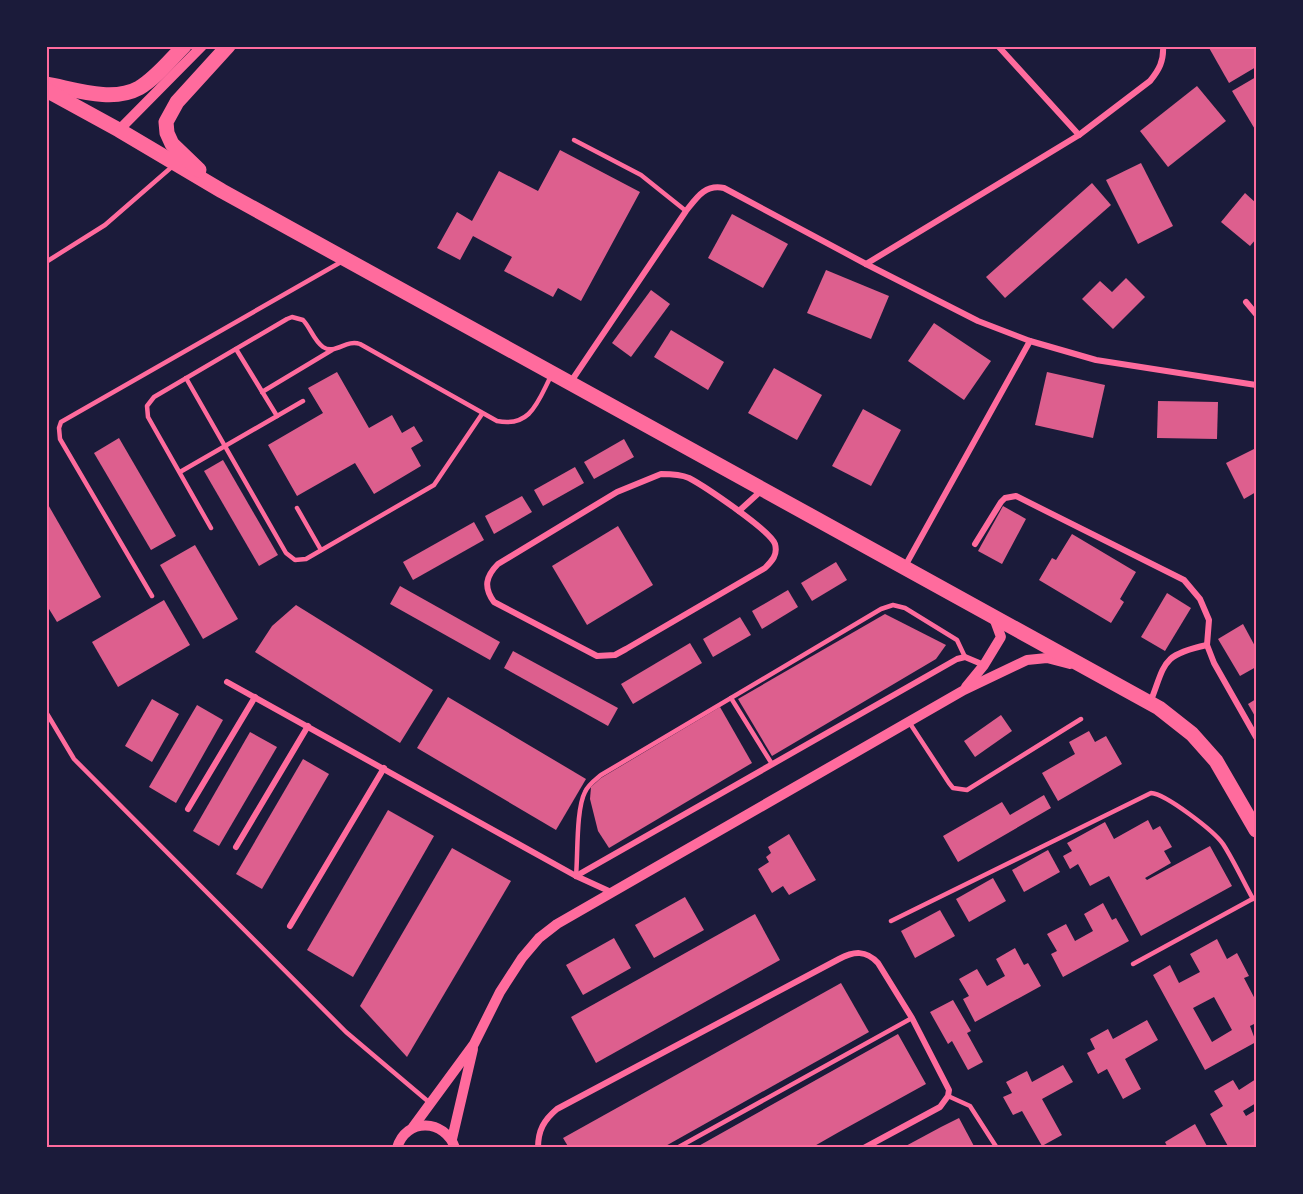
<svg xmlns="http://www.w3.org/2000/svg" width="1303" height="1194" font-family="'Nunito Sans',sans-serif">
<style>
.building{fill:#dd5f8e;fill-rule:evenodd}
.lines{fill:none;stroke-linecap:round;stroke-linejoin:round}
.service{stroke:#ff6b9d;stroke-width:4.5}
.minor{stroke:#ff6b9d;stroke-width:6}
.tertiary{stroke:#ff6b9d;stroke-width:10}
.trunk{stroke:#ff6b9d;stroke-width:15}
.neatline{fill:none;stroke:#ff6b9d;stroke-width:2}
</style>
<rect width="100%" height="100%" fill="#1b1b3a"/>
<g class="building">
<path d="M1208 46H1256V67L1229 83Z"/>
<path d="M1256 77V131L1232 91Z"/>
<path d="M1197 86 1226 121 1168 167 1140 131Z"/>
<path d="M560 150 640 192 581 301 558 288 553 297 504 271 512 257 473 236 460 260 437 248 457 212 472 221 499 171 538 191Z"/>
<path d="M1141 163 1173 226 1138 244 1106 180Z"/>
<path d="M1092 183 1111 205 1005 298 986 277Z"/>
<path d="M1245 193 1256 203V239L1250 246 1221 222Z"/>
<path d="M732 214 788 244 763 288 708 258Z"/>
<path d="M826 270 889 296 871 339 807 313Z"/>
<path d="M1126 278 1145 297 1113 329 1082 299 1100 281 1112 292Z"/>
<path d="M651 290 670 304 631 357 612 343Z"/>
<path d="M934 323 991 361 964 400 908 361Z"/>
<path d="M671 330 724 362 708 390 654 357Z"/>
<path d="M774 368 822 395 797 440 748 413Z"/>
<path d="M337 372 369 428 392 415 402 433 414 426 423 441 411 448 421 466 374 494 355 463 297 496 268 445 323 413 308 388Z"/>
<path d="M1047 372 1105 385 1093 438 1035 425Z"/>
<path d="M1158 401 1218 402 1217 439 1157 438Z"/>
<path d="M863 409 901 430 871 486 832 466Z"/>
<path d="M119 438 176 536 151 550 94 453Z"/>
<path d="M624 439 634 457 594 479 584 462Z"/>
<path d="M1256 448V492L1244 499 1226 463Z"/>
<path d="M223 460 278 555 259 566 204 471Z"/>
<path d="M575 467 584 483 543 506 534 490Z"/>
<path d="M522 496 532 512 494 534 485 516Z"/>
<path d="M46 501 101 597 57 622 46 604Z"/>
<path d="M1003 506 1026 519 1002 564 978 551Z"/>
<path d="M474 522 484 540 413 580 403 562Z"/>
<path d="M618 526 653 585 587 625 552 566Z"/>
<path d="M1072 534 1136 572 1120 599 1124 602 1111 623 1039 580 1052 558 1056 560Z"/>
<path d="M195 545 238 619 203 639 160 565Z"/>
<path d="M836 562 847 580 812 601 801 583Z"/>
<path d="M400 586 500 642 490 660 390 604Z"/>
<path d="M788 590 798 607 762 629 752 611Z"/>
<path d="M1167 593 1191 608 1165 651 1141 637Z"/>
<path d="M164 600 190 645 118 687 92 642Z"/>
<path d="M296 605 433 690 400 743 255 652 272 626Z"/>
<path d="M885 614 946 645 936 659 772 756 738 699Z"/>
<path d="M740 617 751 635 713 657 703 639Z"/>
<path d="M1243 624 1256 648V667L1240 676 1218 639Z"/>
<path d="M690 643 702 663 633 704 621 684Z"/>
<path d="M513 651 618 708 608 726 504 668Z"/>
<path d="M448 697 586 779 556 830 417 748Z"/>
<path d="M152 699 179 714 152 762 125 746Z"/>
<path d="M1256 699V718L1248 704Z"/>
<path d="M197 705 223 720 176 803 149 787Z"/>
<path d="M720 707 752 763 609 848 598 831 590 799 591 787 601 778Z"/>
<path d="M1001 715 1012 731 975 757 964 741Z"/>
<path d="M1089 731 1095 742 1106 736 1122 764 1058 801 1042 773 1075 754 1069 742Z"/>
<path d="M250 732 277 747 219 846 193 831Z"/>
<path d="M303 759 329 774 262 889 236 874Z"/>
<path d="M1044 795 1051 808 958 862 943 836 1002 802 1010 815Z"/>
<path d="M388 810 434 836 353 977 307 950Z"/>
<path d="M1148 820 1153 830 1160 826 1172 847 1164 851 1171 863 1145 878 1147 880 1210 846 1232 886 1141 936 1109 876 1090 886 1078 864 1070 869 1063 856 1072 851 1067 843 1105 822 1114 839Z"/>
<path d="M789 834 816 880 789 895 783 886 772 893 758 869 769 862 766 857 771 853 768 847Z"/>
<path d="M452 848 511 881 407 1057 360 1006Z"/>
<path d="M1048 850 1060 872 1024 892 1012 870Z"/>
<path d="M993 878 1006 901 969 922 956 899Z"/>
<path d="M685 897 704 930 654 958 635 925Z"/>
<path d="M1103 903 1112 920 1116 918 1129 941 1063 977 1051 954 1057 951 1047 934 1066 924 1075 941 1093 931 1084 914Z"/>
<path d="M940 910 955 936 915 958 901 931Z"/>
<path d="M755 914 780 960 596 1063 571 1017Z"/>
<path d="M614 938 631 968 583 995 566 965Z"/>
<path d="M1217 939 1227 959 1237 953 1249 976 1244 978 1256 1001V1023L1250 1026 1256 1042 1205 1070 1153 975 1170 965 1179 983 1200 972 1190 954ZM1214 997 1232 1030 1212 1042 1193 1008Z"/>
<path d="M1015 948 1024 965 1028 963 1041 986 975 1022 963 999 969 996 959 979 977 969 987 986 1005 976 996 959Z"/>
<path d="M841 983 869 1032 662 1148H569L563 1138Z"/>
<path d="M953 1000 971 1031 967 1033 983 1062 968 1070 952 1041 948 1044 930 1012Z"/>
<path d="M1147 1020 1158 1040 1125 1059 1141 1089 1123 1099 1107 1069 1098 1074 1087 1053 1095 1049 1090 1039 1108 1029 1113 1039Z"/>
<path d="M898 1034 926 1084 839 1132 811 1148H695Z"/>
<path d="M1063 1065 1073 1082 1042 1099 1062 1135 1042 1146 1022 1111 1013 1115 1003 1097 1012 1093 1006 1082 1027 1071 1032 1082Z"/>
<path d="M1256 1079V1103L1243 1111 1246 1116 1256 1110V1144L1250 1148H1229L1210 1114 1223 1106 1214 1091 1233 1080 1239 1090Z"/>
<path d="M959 1118 975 1148H902L941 1127Z"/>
<path d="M1195 1124 1208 1148H1168L1165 1142Z"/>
</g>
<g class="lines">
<g class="service">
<path d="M574 140 641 175 686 211"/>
<path d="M46 262 105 225 174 165"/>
<path d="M236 349 277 416"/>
<path d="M186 378 286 553 295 560 306 559 434 485 482 414"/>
<path d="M262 392 332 350"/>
<path d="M180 472 303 401"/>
<path d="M297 508 321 550"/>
<path d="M211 528 148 417 147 406 154 397 287 319 292 317 303 320C310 327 314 341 323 347 335 355 346 339 360 344L497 421C531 428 538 401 551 376"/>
<path d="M152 596 60 439 59 428 61 422 341 262"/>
<path d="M731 698 772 764"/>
<path d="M46 712 74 759 346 1032 430 1103"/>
<path d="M909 722 949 783 953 788 967 790 1081 719"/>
<path d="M576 876C578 855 576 809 585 792 588 785 595 780 601 775L881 609 893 605 905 608 957 640 965 657"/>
<path d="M891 921 1151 793C1166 794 1214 831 1223 844 1234 861 1243 881 1253 899"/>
<path d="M1133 964 1256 897"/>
<path d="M948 1096 970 1106 997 1148"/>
<path d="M677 1148 912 1018"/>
</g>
<g class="minor">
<path d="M998 46 1079 135"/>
<path d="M866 264 1079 135 1150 81C1159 70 1164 61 1163 46"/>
<path d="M1246 302 1256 314"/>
<path d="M570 383 686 211C697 197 705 184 724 188L866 264 978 321 1030 341 1096 360 1256 385"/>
<path d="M661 474C670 474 680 474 689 478 704 486 770 530 775 544 778 555 772 561 765 568L626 649 615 655 597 656 494 602C483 587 486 576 498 564L617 492Z"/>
<path d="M739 511 762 490"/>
<path d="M975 544 1001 502 1005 498 1016 496 1184 580 1200 599 1209 620 1207 645 1214 663 1256 737"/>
<path d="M904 568 1030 341"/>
<path d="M227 682 576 876 611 892"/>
<path d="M1150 703C1166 662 1161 655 1207 645"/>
<path d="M188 809 255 697"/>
<path d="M236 847 308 726"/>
<path d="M576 876 957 659 965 657 984 665"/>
<path d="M290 926 384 768"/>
<path d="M538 1148C538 1130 544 1120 557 1109L839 959C854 951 866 950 878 963L912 1018 949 1090 948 1096 940 1107 864 1148"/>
</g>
<g class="tertiary">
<path d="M119 130 202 46"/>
<path d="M966 687 984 665 1001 637 994 618"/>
<path d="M413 1127 474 1044 500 992 522 958 539 938 557 924 964 690 1027 660 1047 658 1070 664"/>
<path d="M452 1139 473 1049"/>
<path d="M397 1148C406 1117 445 1119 455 1148"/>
</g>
<g class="trunk">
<path d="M46 84C74 89 112 103 139 88 156 78 170 60 184 46"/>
<path d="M46 90 119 130 222 191 1159 708 1192 734 1216 761 1256 830"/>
<path d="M199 170 172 144 167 133 166 122 177 102 228 46"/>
</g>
</g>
<rect width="1303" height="1194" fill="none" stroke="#1b1b3a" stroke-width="96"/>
<rect x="48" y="48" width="1207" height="1098" class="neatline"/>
</svg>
